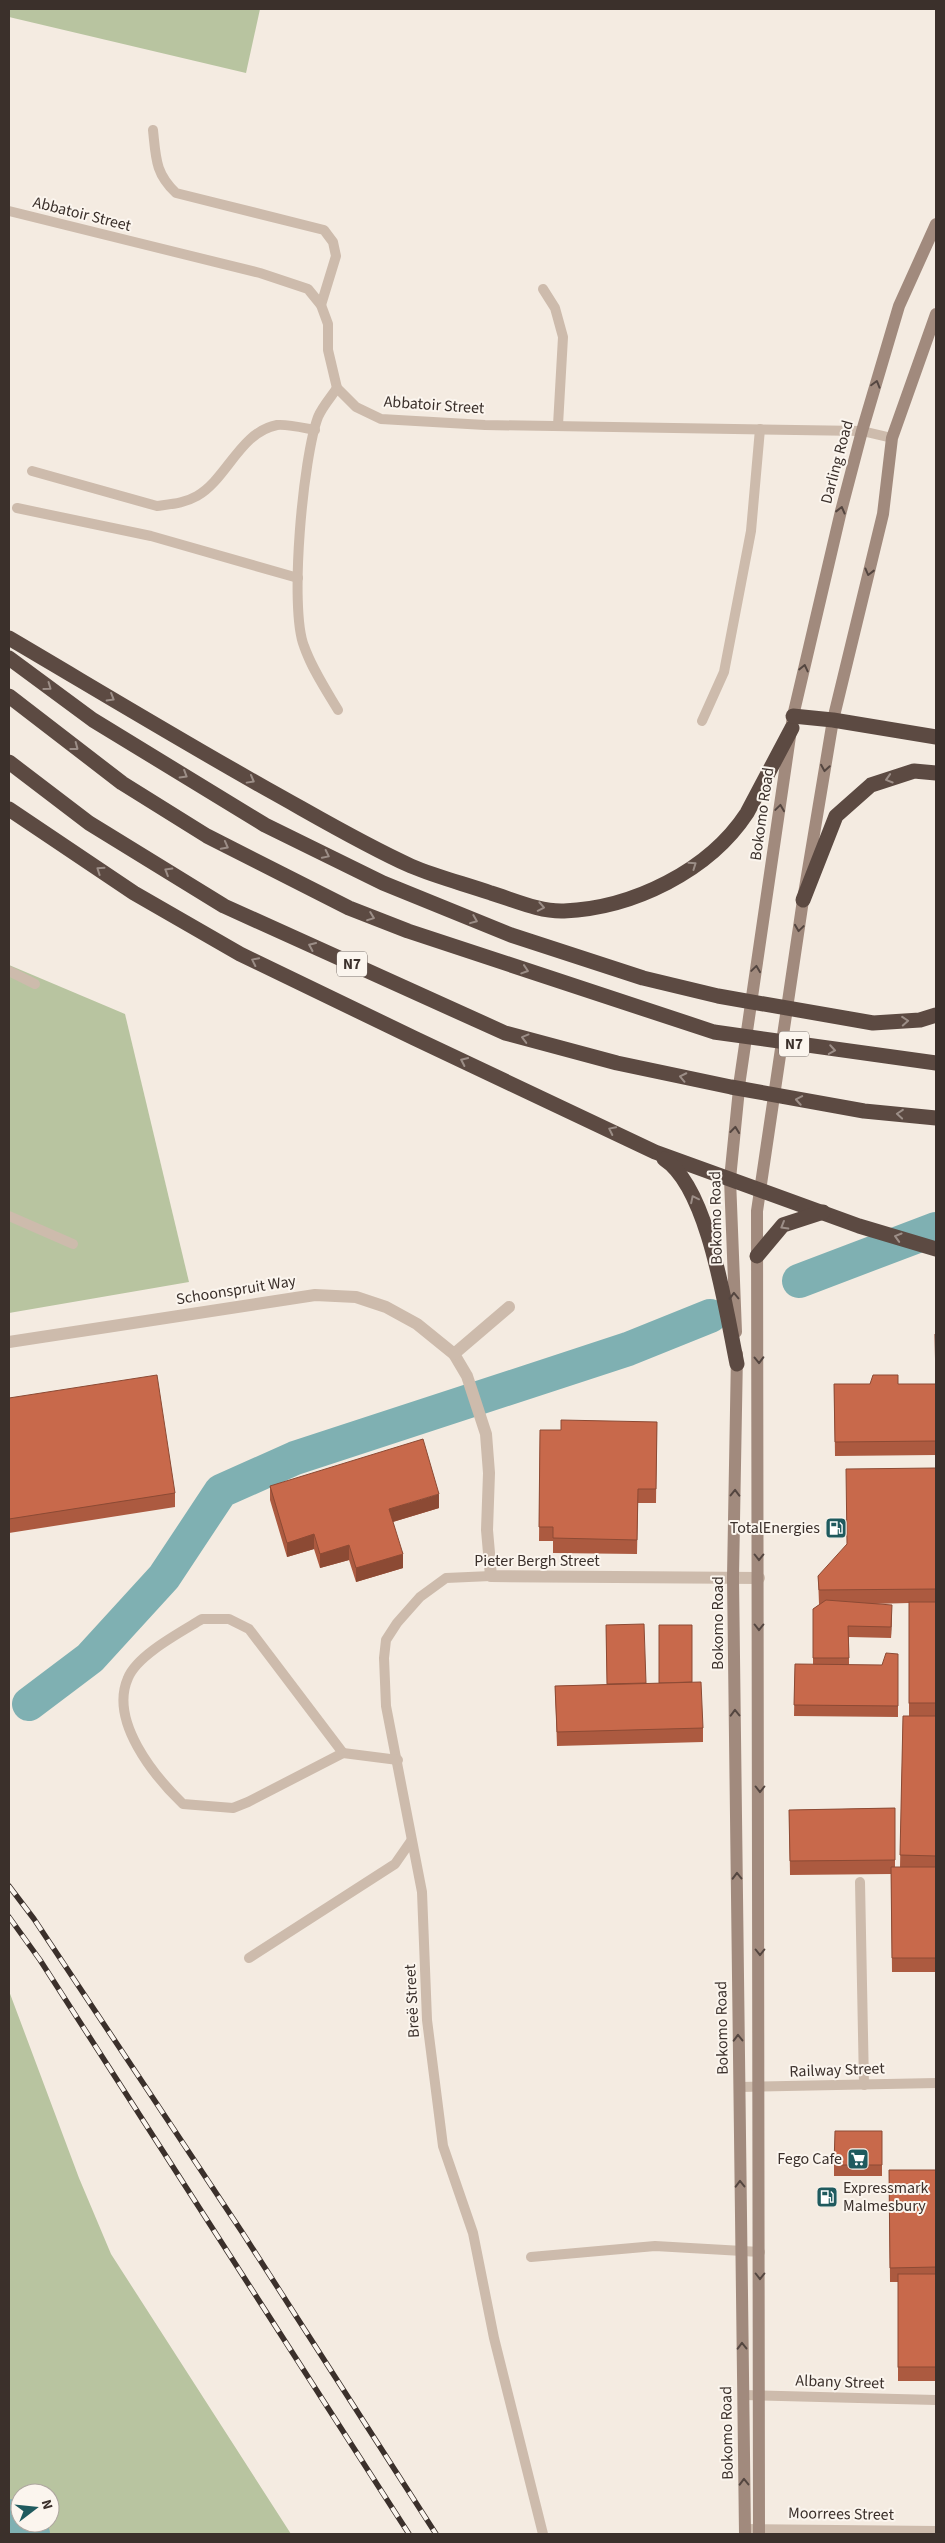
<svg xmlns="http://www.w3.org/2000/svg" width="945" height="2543" font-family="'Source Sans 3',sans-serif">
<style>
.green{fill:#b8c4a0;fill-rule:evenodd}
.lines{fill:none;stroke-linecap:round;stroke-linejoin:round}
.river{stroke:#7fb0b2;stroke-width:34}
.service{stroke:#cdbbac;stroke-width:10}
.minor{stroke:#cdbbac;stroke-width:12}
.secondary{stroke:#a18a7d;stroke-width:12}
.motorway{stroke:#5c4a42;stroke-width:15}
.rail-casing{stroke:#3b302b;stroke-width:5.5}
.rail{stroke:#fbf5ee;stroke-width:4;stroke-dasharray:11;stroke-linecap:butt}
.wall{fill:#ac5a40}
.shaded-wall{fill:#8c4a34}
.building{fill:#c8694b;stroke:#8c4a34}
.oneway{stroke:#544640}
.oneway2{stroke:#9c8e87}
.labels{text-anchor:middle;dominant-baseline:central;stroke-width:4;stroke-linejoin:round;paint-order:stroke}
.shield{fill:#fbf5ee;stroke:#756b66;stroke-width:1}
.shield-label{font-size:15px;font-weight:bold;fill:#3b302b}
.street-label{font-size:16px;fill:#3b302b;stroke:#fbf5ee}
.poi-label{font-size:16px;fill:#3b302b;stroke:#fbf5ee;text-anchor:end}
</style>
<rect width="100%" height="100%" fill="#f4ebe1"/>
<g class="green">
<path d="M9 9H260L246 73 9 17Z"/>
<path d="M9 965 125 1014 189 1282 9 1313Z"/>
<path d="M9 1991 79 2178 111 2254 291 2534H9ZM20 2493H50V2523H20Z"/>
</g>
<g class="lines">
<g class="river">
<path d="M799 1281 936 1229"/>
<path d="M29 1704 90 1658 164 1577 221 1491 295 1458 628 1349 710 1316"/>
<path d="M9 2516 33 2534"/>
</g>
<g class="service">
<path d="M153 130C156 158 155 173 176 193L324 230 333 242 336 256 321 305"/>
<path d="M9 211 260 273 308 289 321 305 328 324V350L337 388 356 407 381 419 485 425 862 431 892 438"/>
<path d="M543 289 555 308 563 337 558 425"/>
<path d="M337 388C331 397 322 407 318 417 303 457 289 608 304 646 312 669 326 690 338 710"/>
<path d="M32 471 157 506C171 504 185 503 197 496 227 479 240 432 277 425 288 424 304 428 315 430"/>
<path d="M17 508 151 536 298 578"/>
<path d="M702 721 724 672 751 531 760 429"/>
<path d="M9 971 35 984"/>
<path d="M9 1216 73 1244"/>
<path d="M491 1576 446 1578 420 1597 397 1623 386 1640 384 1658 386 1706 422 1892 427 2020 443 2146 473 2233 494 2338 543 2534"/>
<path d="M202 1619H229L249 1629 343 1753 248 1802 233 1808 183 1804C154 1776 109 1721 128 1678 137 1655 181 1632 202 1619Z"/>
<path d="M343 1753 398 1760"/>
<path d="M860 1882 864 2085"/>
<path d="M249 1958 395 1864 411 1841"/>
<path d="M739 2087 936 2083"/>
<path d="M531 2257 655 2246 760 2252"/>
<path d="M743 2395 936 2400"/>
</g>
<g class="minor">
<path d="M9 1342 315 1295 356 1297 386 1307 417 1324 454 1354 467 1376 486 1434 489 1473 487 1530 491 1576 759 1578"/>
<path d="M454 1354 509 1307"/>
<path d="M745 2530 936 2532"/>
</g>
<g class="secondary">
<path d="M736 1332 730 1179 740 1079 793 716 841 511 862 431 899 306 936 224"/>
<path d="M737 1354 733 1577 745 2534"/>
<path d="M759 2534 757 1211 803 900 833 720 883 514 892 438 936 314"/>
</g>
<g class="motorway">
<path d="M9 638C94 688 180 740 267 789 314 815 362 844 411 866 437 877 465 884 491 893 514 900 540 912 564 911 633 908 709 871 747 813L792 728"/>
<path d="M9 658 93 720 265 825 383 883 511 935 643 978 718 996 873 1023 920 1020 936 1015"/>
<path d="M9 696 122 783 207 836 349 908 408 931 714 1032 936 1063"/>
<path d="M793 716 833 720 936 737"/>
<path d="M9 762 89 823 224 906 505 1033 617 1063 731 1087 864 1111 936 1118"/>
<path d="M9 809 134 893 240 954 414 1038 655 1152 859 1226 936 1249"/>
<path d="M803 900 836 816 871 785 914 771 936 773"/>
<path d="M664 1159C709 1188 726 1312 737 1364"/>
<path d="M757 1256 783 1225 823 1212"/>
</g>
<g class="rail-casing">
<g id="rail">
<path d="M9 1886 34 1919 242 2232 436 2534"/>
<path d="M9 1917 40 1960 409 2534"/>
</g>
</g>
<use href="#rail" class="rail"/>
</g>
<g class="wall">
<path d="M936 1334V1455L835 1456 834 1384H936Z"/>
<path d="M9 1398 175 1493V1507L9 1533Z"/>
<path d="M657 1422 656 1503H638L637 1554 553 1553V1541H539L540 1430H561Z"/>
<path d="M936 1468V1972H892L891 1874 790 1875 789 1810 895 1808V1867H900L903 1716H909V1603L873 1604 892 1616 891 1638 849 1637V1665H882L898 1654V1717L794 1716 795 1664 813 1665V1609L820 1604H819L818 1576Z"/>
<path d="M270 1486 439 1508 393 1522 403 1568 356 1582 349 1560 320 1568 314 1549 287 1557 270 1500Z"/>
<path d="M606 1625 646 1684 692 1682 703 1728V1742L557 1746 555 1686 607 1685Z"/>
<path d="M882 2131V2176H834V2165Z"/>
<path d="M889 2170H936V2381H898V2282H890Z"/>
</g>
<g class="shaded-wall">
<path d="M439 1494V1508L389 1523V1509Z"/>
<path d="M314 1534V1549L287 1557V1543Z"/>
<path d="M349 1545V1560L320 1568V1554Z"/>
<path d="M403 1554V1568L356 1582V1568Z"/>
<path d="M892 1605V1616L891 1638V1627Z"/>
</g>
<g class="building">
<path d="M935 1334H936V1441L835 1442 834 1384H870L873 1375H898V1384H936Z"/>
<path d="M157 1375 175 1493 9 1519V1398Z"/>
<path d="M561 1420 657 1422 656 1489H638L637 1540 553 1538V1527H539L540 1430H561Z"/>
<path d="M423 1439 439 1494 389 1509 403 1554 356 1568 349 1545 320 1554 314 1534 287 1543 270 1486Z"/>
<path d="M936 1468V1589L819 1590 818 1576 847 1544 846 1469Z"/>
<path d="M826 1600 892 1605 891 1627 848 1626 849 1658H813V1609Z"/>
<rect x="909" y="1602" width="27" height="101"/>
<path d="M644 1624 646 1683 607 1684 606 1625Z"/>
<path d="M659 1625H692V1682L659 1683Z"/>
<path d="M886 1653 898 1654V1706L794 1705 795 1664 882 1665Z"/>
<path d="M701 1682 703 1728 557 1732 555 1686Z"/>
<path d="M903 1716H936V1856L900 1855Z"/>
<path d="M895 1808V1860L790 1861 789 1810Z"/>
<path d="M891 1867H936V1958H892Z"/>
<path d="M835 2131H882V2165H834Z"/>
<path d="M889 2170H936V2267L890 2268Z"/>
<rect x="898" y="2274" width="38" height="93"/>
</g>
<defs><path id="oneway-chevron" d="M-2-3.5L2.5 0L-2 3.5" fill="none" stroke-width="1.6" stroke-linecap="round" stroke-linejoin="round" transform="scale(1.25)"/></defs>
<g class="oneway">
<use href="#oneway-chevron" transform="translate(876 384) rotate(-74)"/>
<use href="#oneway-chevron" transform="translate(841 510) rotate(-76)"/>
<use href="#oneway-chevron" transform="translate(869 572) rotate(104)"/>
<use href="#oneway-chevron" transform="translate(804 668) rotate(-77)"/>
<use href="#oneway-chevron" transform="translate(825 768) rotate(99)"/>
<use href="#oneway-chevron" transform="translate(780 808) rotate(-82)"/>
<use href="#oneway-chevron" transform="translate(799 928) rotate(98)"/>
<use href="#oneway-chevron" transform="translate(756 969) rotate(-82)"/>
<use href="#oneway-chevron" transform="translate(735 1130) rotate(-84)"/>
<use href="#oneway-chevron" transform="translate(734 1296) rotate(-92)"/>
<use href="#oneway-chevron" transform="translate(759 1360) rotate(89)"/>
<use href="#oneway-chevron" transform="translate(735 1493) rotate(-89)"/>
<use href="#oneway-chevron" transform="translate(759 1557) rotate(90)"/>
<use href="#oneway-chevron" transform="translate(759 1627) rotate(90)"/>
<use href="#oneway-chevron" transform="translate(735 1713) rotate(-91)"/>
<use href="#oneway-chevron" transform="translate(760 1789) rotate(90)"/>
<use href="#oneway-chevron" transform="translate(737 1876) rotate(-91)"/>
<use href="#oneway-chevron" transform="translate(760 1952) rotate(90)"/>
<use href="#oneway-chevron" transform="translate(738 2038) rotate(-91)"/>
<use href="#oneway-chevron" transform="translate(740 2184) rotate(-91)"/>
<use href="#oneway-chevron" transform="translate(760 2276) rotate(90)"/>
<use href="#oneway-chevron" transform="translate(742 2346) rotate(-91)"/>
<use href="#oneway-chevron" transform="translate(744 2482) rotate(-91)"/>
</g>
<g class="oneway2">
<use href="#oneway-chevron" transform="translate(48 687) rotate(36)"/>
<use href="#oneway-chevron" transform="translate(111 698) rotate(31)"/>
<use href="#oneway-chevron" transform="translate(75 747) rotate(37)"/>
<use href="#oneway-chevron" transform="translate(184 775) rotate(31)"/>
<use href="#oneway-chevron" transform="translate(889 779) rotate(163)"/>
<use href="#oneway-chevron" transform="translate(251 780) rotate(29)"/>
<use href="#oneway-chevron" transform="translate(225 846) rotate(28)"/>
<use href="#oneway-chevron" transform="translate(326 855) rotate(26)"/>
<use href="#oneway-chevron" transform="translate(693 865) rotate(-35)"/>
<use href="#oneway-chevron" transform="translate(100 870) rotate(-146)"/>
<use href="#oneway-chevron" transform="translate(168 871) rotate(-149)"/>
<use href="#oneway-chevron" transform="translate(541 907) rotate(11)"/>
<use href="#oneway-chevron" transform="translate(371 917) rotate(21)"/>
<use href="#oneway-chevron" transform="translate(474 920) rotate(22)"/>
<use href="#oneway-chevron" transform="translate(312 946) rotate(-156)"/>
<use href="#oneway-chevron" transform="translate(255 961) rotate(-154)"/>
<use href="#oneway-chevron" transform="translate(525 970) rotate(18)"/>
<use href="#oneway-chevron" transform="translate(905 1021) rotate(-4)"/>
<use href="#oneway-chevron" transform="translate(525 1038) rotate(-165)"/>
<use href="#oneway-chevron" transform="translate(832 1050) rotate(9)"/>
<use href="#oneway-chevron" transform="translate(464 1061) rotate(-155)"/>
<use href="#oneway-chevron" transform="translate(683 1077) rotate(-168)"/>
<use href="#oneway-chevron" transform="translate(799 1100) rotate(-170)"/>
<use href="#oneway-chevron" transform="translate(900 1114) rotate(-175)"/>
<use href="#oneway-chevron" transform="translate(612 1130) rotate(-154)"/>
<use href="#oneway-chevron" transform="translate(694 1199) rotate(-116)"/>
<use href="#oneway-chevron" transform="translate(784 1226) rotate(150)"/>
<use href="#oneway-chevron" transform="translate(898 1237) rotate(-164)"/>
</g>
<defs>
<g id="fuel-square" transform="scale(1.125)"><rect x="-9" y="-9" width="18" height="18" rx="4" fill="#1f5a5e" stroke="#fbf5ee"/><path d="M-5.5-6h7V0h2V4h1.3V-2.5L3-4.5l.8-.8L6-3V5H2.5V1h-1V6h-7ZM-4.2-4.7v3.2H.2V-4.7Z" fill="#fff"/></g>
<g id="supermarket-square" transform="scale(1.125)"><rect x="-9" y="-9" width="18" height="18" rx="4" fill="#1f5a5e" stroke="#fbf5ee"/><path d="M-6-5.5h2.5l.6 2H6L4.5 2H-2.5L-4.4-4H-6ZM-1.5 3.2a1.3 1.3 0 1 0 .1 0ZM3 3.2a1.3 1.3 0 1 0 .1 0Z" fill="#fff"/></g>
</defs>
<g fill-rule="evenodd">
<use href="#fuel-square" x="836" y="1528"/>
<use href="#supermarket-square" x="858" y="2159"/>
<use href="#fuel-square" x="827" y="2197"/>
</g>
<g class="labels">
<g class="shield">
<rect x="337" y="951.5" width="30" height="25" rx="4"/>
<rect x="779" y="1031.5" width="30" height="25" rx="4"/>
</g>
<g class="shield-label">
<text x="352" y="964">N7</text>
<text x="794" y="1044">N7</text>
</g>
<g class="street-label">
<text transform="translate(82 214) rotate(14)">Abbatoir Street</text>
<text transform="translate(434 405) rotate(4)">Abbatoir Street</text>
<text transform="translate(837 462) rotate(-75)">Darling Road</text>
<text transform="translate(762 814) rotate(-82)">Bokomo Road</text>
<text transform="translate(716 1218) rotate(-91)">Bokomo Road</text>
<text transform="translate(236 1290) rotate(-9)">Schoonspruit Way</text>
<text x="537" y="1561">Pieter Bergh Street</text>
<text transform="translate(718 1623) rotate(-90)">Bokomo Road</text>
<text transform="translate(412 2001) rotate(-93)">Breë Street</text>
<text transform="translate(722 2028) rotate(-91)">Bokomo Road</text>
<text transform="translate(837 2070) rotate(-2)">Railway Street</text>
<text transform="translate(840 2382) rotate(2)">Albany Street</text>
<text transform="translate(727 2433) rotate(-91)">Bokomo Road</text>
<text transform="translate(841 2514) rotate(1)">Moorrees Street</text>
</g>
<g class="poi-label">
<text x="820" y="1528">TotalEnergies</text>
<text x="842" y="2159">Fego Cafe</text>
<text x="843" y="2188" text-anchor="start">Expressmark<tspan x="843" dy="18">Malmesbury</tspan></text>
</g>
</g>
<rect width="945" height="2543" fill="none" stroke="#3b302b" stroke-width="20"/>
<g transform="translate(35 2508) rotate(74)"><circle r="24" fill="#fbf5ee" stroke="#aea6a0"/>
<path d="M0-4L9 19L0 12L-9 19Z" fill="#1f5a5e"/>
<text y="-8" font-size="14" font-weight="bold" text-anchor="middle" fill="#3b302b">N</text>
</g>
</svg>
